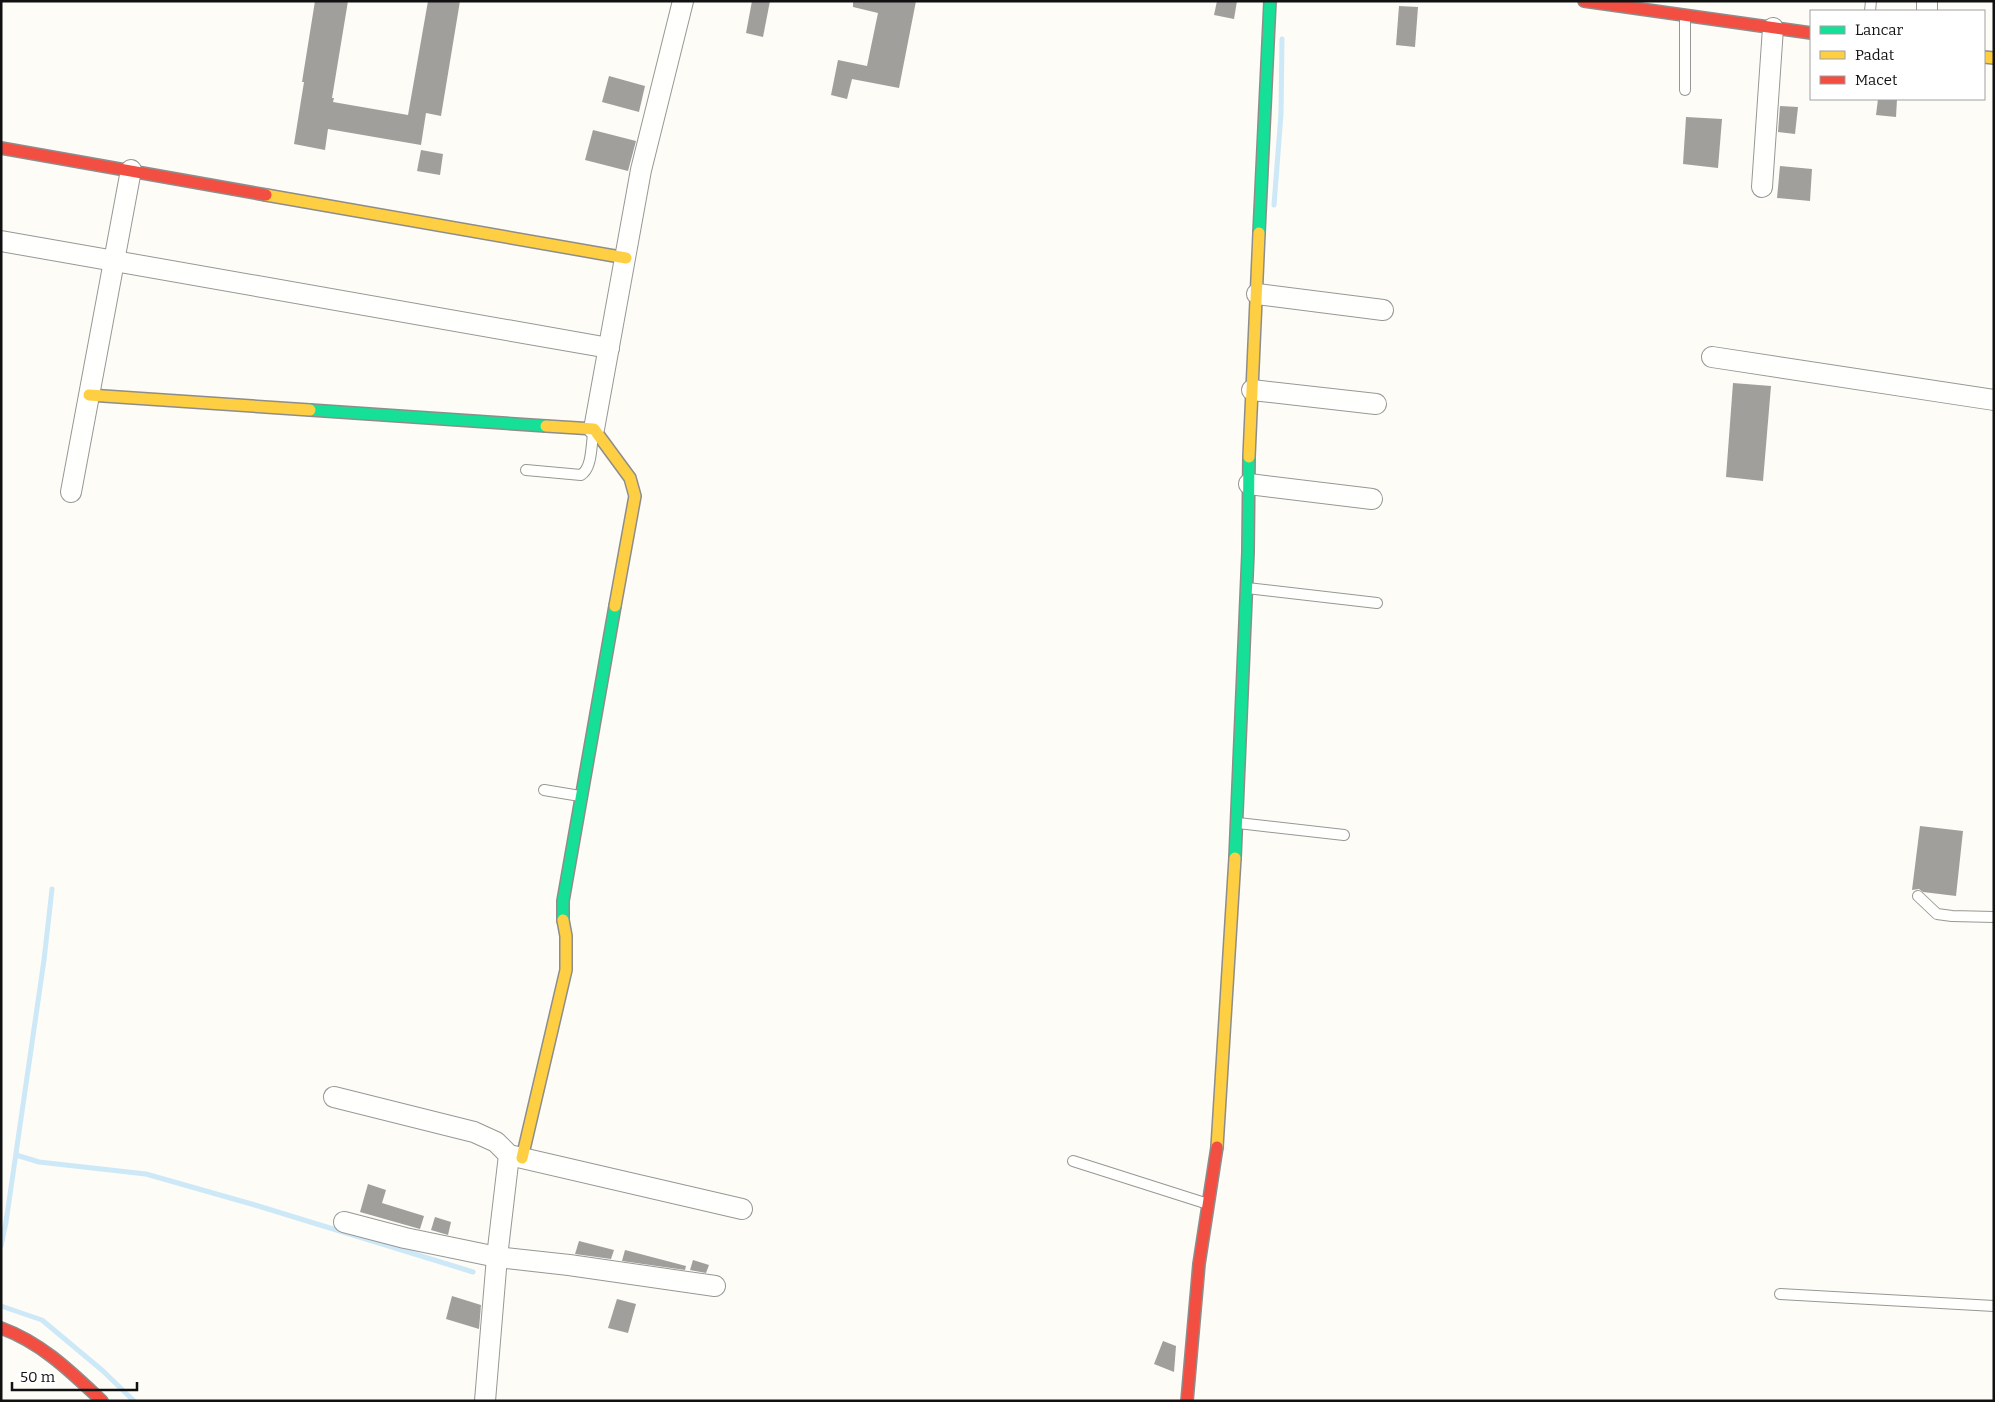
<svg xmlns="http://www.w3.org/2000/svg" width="1995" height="1402" font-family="Bitter,serif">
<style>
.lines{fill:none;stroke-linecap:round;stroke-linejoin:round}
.stream{stroke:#cde8f7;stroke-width:5}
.building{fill:#a19f9c}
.lane-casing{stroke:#979795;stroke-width:12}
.street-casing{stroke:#979795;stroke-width:22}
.fast-casing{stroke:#8e8d8b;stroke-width:14}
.slow-casing{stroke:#8e8d8b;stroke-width:14}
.jam-casing{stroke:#8e8d8b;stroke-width:14}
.lane{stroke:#fffffe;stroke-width:10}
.street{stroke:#fffffe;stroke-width:20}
.fast{stroke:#16e098;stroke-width:11}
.slow{stroke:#ffcf43;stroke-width:11}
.jam{stroke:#f24e42;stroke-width:11}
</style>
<rect width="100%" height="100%" fill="#fdfcf7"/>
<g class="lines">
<g class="stream">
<path d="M1274 205 1281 114 1282 39"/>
<path d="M16 1155 39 1162 146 1174 255 1205 473 1272"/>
<path d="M1 1246 6 1222 44 960 52 889"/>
<path d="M1 1306 42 1320 103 1371 134 1401"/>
</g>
</g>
<g class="building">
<path d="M315 1H348L332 98H334L333 102 408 115 428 1H460L441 116 426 113 421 145 328 129 325 150 294 144 304 82H302Z"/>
<path d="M752 1H770L763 37 746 33Z"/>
<path d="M853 1H916L899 88 852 79 847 99 831 95 838 60 867 66 878 13 853 7Z"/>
<path d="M1217 1H1237L1234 19 1214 15Z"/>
<path d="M1399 6 1418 7 1415 47 1396 45Z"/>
<path d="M609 76 645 86 639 112 602 102Z"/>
<path d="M1878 99H1897L1896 117 1876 115Z"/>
<path d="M1780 106 1798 107 1795 134 1778 132Z"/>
<path d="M1686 117 1722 119 1718 168 1683 164Z"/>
<path d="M593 130 636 141 628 171 585 160Z"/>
<path d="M421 150 443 154 440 175 417 171Z"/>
<path d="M1780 166 1812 169 1810 201 1777 198Z"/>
<path d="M1733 383 1771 386 1763 481 1726 477Z"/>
<path d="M1920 826 1963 831 1956 896 1923 892 1919 889 1912 890Z"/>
<path d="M368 1184 386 1190 382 1203 424 1216 420 1229 360 1212Z"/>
<path d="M435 1217 451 1222 448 1235 431 1230Z"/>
<path d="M579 1241 614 1250 611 1259 575 1254Z"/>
<path d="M625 1250 686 1266 685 1270 622 1261Z"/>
<path d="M693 1260 709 1265 706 1273 690 1270Z"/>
<path d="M452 1296 481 1305 479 1329 446 1319Z"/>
<path d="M617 1299 636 1304 628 1333 608 1328Z"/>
<path d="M1163 1341 1176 1346 1174 1372 1154 1364Z"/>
</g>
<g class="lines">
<g class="lane-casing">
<g id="lane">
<path d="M1870 11 1871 1"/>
<path d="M1685 16V90"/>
<path d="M526 470 581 475C592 468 591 447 593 435"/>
<path d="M1247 588 1377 603"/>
<path d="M544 790 580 796"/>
<path d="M1238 823 1344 835"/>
<path d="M1918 896 1937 914 1952 916 1994 917"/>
<path d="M1073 1161 1208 1204"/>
<path d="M1780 1294 1994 1306"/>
</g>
</g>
<g class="street-casing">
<g id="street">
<path d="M1927 11V1"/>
<path d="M1762 187 1773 28"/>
<path d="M1 241 609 348"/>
<path d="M1257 294 1383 310"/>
<path d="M1712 357 1994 400"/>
<path d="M1252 390 1376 404"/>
<path d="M594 429 641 170 683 1"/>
<path d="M1249 484 1372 499"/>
<path d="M71 492 131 170"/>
<path d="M334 1097 474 1132 496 1142 509 1155 742 1209"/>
<path d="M344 1222 405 1238 497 1257 569 1265 715 1286"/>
<path d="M485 1401 497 1257 509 1155"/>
</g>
</g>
<g class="fast-casing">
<g id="fast">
<path d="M1259 233 1270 1"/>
<path d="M310 410 546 426"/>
<path d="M1235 858 1248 552 1249 457"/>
<path d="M563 920V901L615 606"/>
</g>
</g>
<g class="slow-casing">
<g id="slow">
<path d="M1984 57 1994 58"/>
<path d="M266 195 626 258"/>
<path d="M89 395 310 410"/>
<path d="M546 426 594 429 630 478 635 496 615 606"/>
<path d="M1249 457 1259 233"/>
<path d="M1217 1147 1235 858"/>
<path d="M522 1158 566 970V936L563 920"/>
</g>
</g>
<g class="jam-casing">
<g id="jam">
<path d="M1584 1 1811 33"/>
<path d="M1 148 266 195"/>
<path d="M1 1328C42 1343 71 1372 102 1401"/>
<path d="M1187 1401 1199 1264 1217 1147"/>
</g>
</g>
<use href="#lane" class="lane"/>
<use href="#street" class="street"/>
<use href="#fast" class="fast"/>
<use href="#slow" class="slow"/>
<use href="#jam" class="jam"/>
</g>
<rect width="1995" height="1402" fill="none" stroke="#111111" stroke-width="5"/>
<rect x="1810" y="10" width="175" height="90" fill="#ffffff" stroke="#a0a0a0"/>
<rect x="1820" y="26" width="25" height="8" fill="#16e098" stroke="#a0a0a0"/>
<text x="1855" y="35" font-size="15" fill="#111111">Lancar</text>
<rect x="1820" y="51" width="25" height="8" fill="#ffcf43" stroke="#a0a0a0"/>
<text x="1855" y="60" font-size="15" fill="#111111">Padat</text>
<rect x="1820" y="76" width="25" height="8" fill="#f24e42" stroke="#a0a0a0"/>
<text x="1855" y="85" font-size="15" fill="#111111">Macet</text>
<path d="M12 1382v8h125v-8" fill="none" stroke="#111111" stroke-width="2.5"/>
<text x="20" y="1382" font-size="15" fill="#111111" stroke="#ffffff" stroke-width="4" paint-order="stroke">50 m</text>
</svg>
